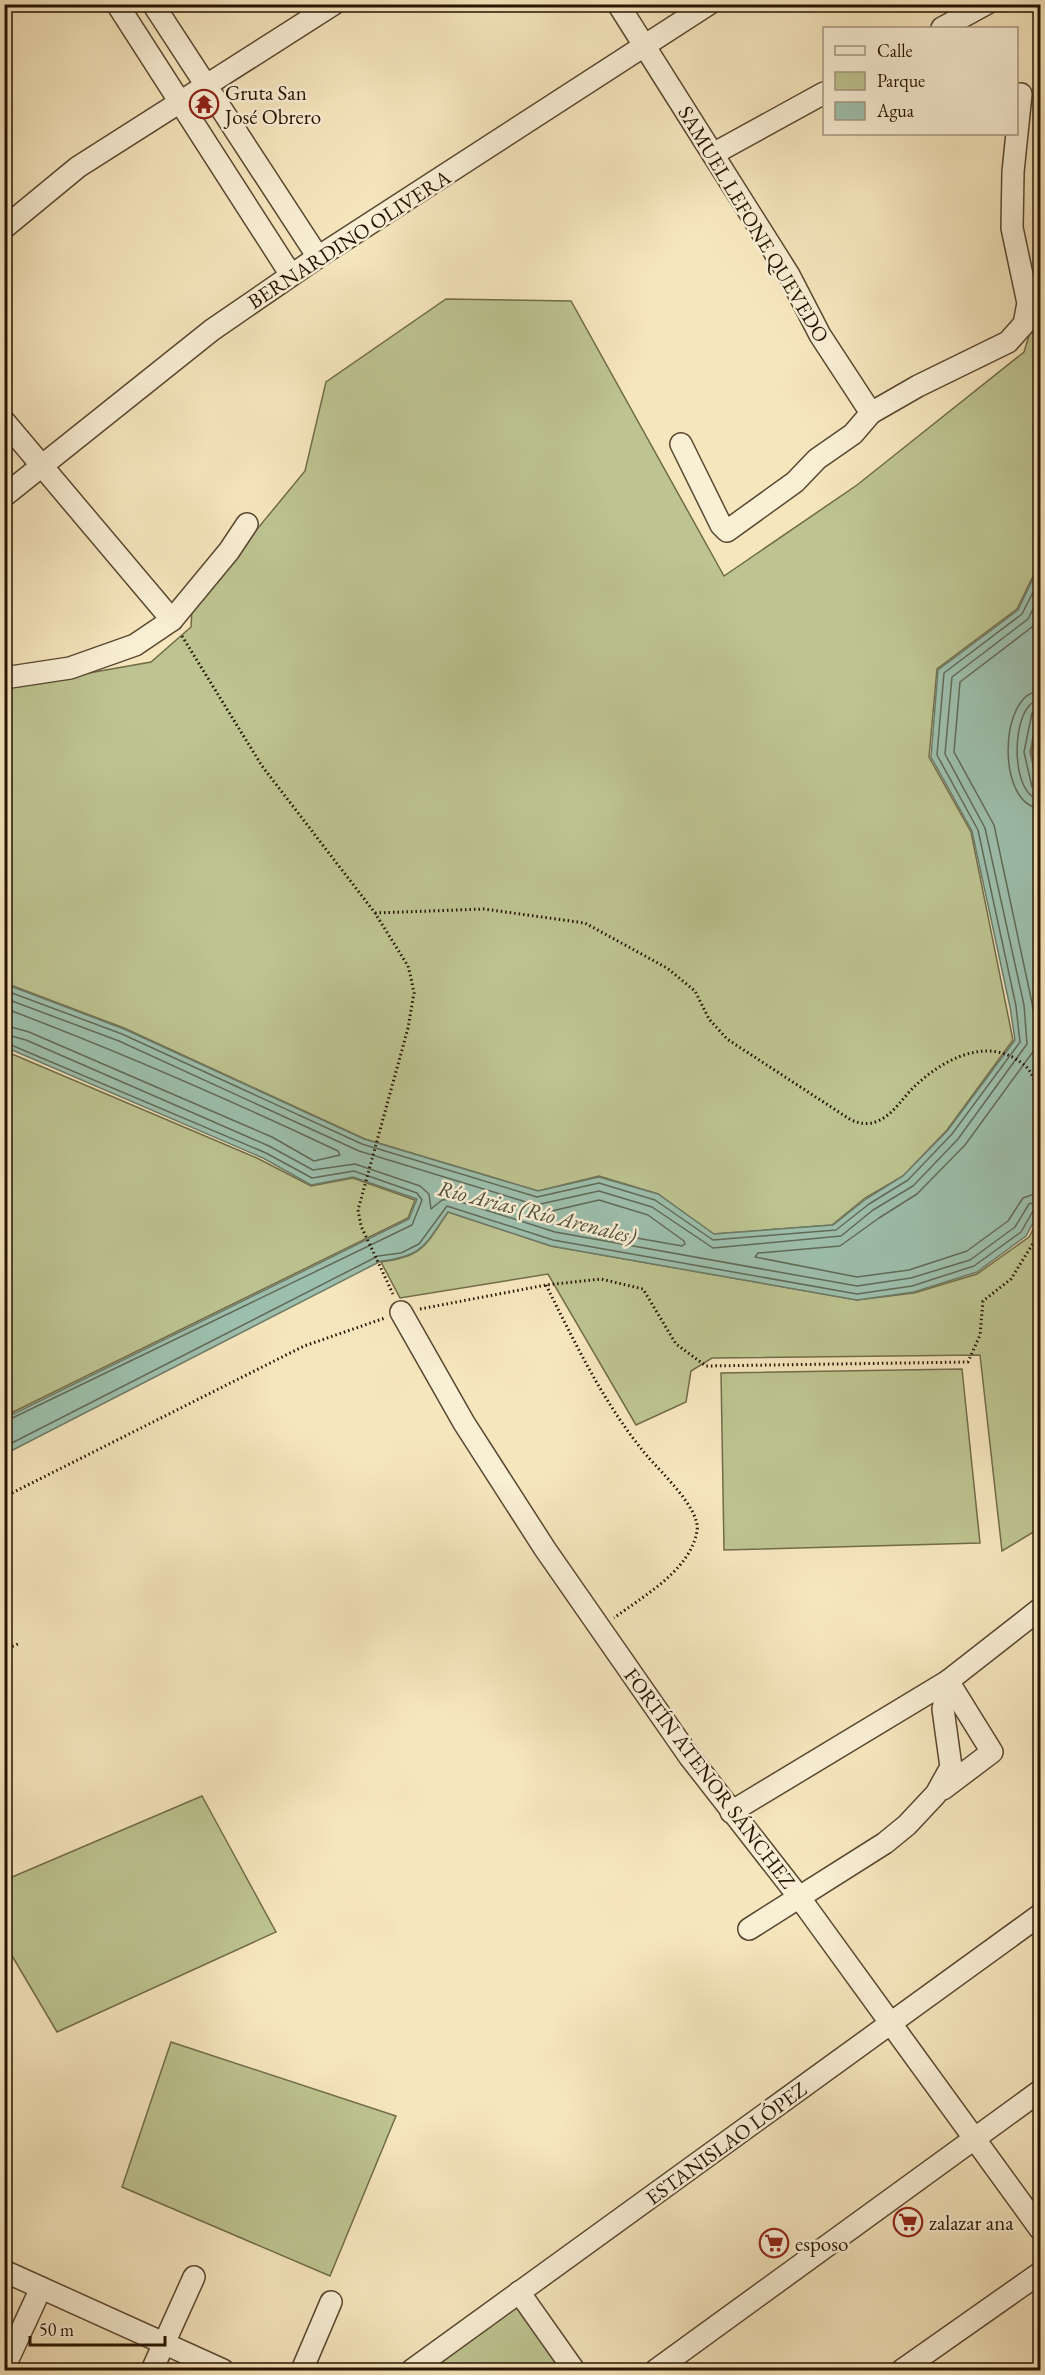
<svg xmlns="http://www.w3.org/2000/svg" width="1045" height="2375" font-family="'EB Garamond',serif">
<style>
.green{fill:#bdc491;stroke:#716c48;stroke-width:1.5}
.water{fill:#9dc0ae;stroke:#6d7b68;stroke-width:1.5}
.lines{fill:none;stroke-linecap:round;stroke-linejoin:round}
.shore{stroke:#616a57;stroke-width:1.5}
.minor-casing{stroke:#594830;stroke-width:24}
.path{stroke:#251300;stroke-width:3;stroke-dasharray:1.5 3;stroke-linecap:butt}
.minor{stroke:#f9efd5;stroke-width:21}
.labels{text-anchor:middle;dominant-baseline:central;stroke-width:5;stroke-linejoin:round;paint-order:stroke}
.poi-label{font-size:21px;fill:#251300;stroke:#f9efd5;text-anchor:start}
.street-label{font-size:21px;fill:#251300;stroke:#f9efd5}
.water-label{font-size:22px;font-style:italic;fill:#4f503d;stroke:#f9efd5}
</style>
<rect width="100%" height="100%" fill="#f6e6be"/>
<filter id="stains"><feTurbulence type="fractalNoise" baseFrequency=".00333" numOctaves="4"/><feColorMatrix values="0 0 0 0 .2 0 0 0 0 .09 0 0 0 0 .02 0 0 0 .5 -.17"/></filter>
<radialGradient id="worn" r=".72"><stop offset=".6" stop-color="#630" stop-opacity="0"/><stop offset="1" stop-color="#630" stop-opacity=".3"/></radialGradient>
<g class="green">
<path d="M1040 73V411L1033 428 1040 466V562L1017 609 937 669 929 757 971 832 1013 1040 947 1130 903 1176 865 1198 832 1225 713 1234 658 1194 599 1176 538 1191 365 1139 124 1028 5 983 4 688 151 662 191 627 192 608 305 471 326 382 446 299 571 301 724 576 857 485 1024 352 1040 300 1038 75Z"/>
<path d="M1040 707V791L1031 752Z"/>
<path d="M5 1051 257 1158 311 1186 353 1178 415 1200 408 1218 5 1416Z"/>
<path d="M448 1212 551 1246 857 1300 914 1293 977 1274 1029 1237 1040 1216V1528L1002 1551 980 1355 712 1358 691 1371 686 1402 636 1425 548 1274 400 1298 381 1262C423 1257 426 1245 448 1212Z"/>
<path d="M962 1369 980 1543 724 1550 721 1373Z"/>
<path d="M202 1796 276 1932 57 2032 5 1944V1880Z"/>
<path d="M171 2042 396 2116 330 2276 122 2187Z"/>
<path d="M516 2303 565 2370H429Z"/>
</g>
<g class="water">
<path d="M1040 413V463L1034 428Z"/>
<path d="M1040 564V701L1030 752 1040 797V1210L1026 1236 977 1272 914 1292 857 1300 551 1246 448 1212C425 1244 424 1256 381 1261L5 1454V1418L409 1219 417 1199 353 1177 311 1185 263 1158 5 1047V984L124 1029 364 1139 538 1191 599 1177 658 1194 714 1234 833 1225 866 1199 903 1176 948 1130 1015 1040 1010 1007 972 831 931 757 938 670 1018 610Z"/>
</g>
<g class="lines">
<g class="shore">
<path d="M1040 616 1032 627 960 682 954 752 994 825 1032 1003 1037 1038 1035 1049 965 1145 917 1194 879 1218 840 1246 758 1253 755 1257 857 1277 909 1270 967 1251 1008 1221 1023 1198 1040 1192"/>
<path d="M1040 691C998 693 997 806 1040 808"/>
<path d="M1040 700C1010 702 1009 797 1040 799"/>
<path d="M1040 708 1032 713 1024 752 1032 787 1040 791"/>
<path d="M4 990 122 1034 362 1144 537 1197 599 1183 655 1200 713 1240 836 1230 869 1204 908 1180 952 1134 1020 1042 1016 1006 978 830 937 755 944 673 1022 614 1040 578"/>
<path d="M4 998 119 1041 359 1151 536 1205 599 1191 652 1207 713 1248 841 1236 873 1210 913 1186 958 1139 1027 1044 1024 1005 985 828 945 754 952 677 1028 619 1040 595"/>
<path d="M4 1008C118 1051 228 1099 338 1151L340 1155 314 1161 272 1137 29 1032 4 1025"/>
<path d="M4 1034 26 1040 269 1146 313 1170 355 1164 420 1186 429 1194 431 1209 442 1200 451 1199 555 1232 857 1286 911 1278 970 1260 1015 1227 1029 1204 1040 1201"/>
<path d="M4 1042 266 1153 312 1178 354 1171 417 1193 422 1200 412 1225 4 1422"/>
<path d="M599 1200 648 1215 684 1241 685 1244 682 1246 557 1224 541 1217 543 1213Z"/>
<path d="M4 1447 378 1256 401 1253 419 1244 447 1206 553 1240 857 1294 912 1286 974 1266 1021 1232 1033 1211 1040 1208"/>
</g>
<g class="minor-casing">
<g id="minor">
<path d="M117 4 291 275"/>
<path d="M153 4 318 257"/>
<path d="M618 4 789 275 820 335 871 413"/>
<path d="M942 28 986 4"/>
<path d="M713 154 824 93"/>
<path d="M4 228 78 167 334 4"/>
<path d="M4 421 172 620"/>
<path d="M681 444 721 525 727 531 795 482 817 459 853 434 871 413 918 386 1008 342 1024 324 1028 303 1012 228 1013 172 1021 94"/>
<path d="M4 496 212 330 318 257 709 4"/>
<path d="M4 678 70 668 135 645 172 620 229 551 247 524"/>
<path d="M401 1312 464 1423 545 1549 689 1756 799 1897 1040 2229"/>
<path d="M731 1812 948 1681 992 1752 943 1789"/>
<path d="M749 1929 885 1843 907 1825 936 1794 951 1767 943 1709 948 1681 1040 1609"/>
<path d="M4 2271 223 2370"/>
<path d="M519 2292 574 2370"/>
<path d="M4 2368 41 2288"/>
<path d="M152 2370 194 2277"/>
<path d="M302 2370 331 2302"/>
<path d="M412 2370 1040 1915"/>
<path d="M656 2370 1040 2091"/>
<path d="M902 2370 1040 2273"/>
</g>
</g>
<g class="path">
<path d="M182 636 262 766 375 913 408 966 411 978 414 993 408 1028 358 1210 361 1226 393 1294"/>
<path d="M375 913 484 909 585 923 667 968 695 991 709 1019 727 1039 851 1120C861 1124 868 1125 878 1121 894 1114 903 1097 915 1086 940 1062 981 1039 1014 1058 1023 1063 1029 1068 1033 1077 1038 1088 1038 1102 1040 1113"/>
<path d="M546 1285C576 1345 605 1406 648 1457 662 1473 701 1510 697 1531 690 1571 643 1596 614 1618"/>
<path d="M420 1309 546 1285 601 1279 643 1289 676 1344 706 1366 968 1362 980 1335 983 1301 1011 1279 1037 1237 1040 1236"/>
<path d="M4 1497 304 1346 385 1318"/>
<path d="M4 1650 18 1644"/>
</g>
<use href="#minor" class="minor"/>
</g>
<defs>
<g id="temple-ring" transform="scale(1.5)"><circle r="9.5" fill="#f9efd5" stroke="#8f2418" stroke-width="1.5"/><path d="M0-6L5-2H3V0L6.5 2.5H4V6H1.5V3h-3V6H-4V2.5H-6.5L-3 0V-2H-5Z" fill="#8f2418"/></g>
<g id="supermarket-ring" transform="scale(1.5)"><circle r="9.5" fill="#f9efd5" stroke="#8f2418" stroke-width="1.5"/><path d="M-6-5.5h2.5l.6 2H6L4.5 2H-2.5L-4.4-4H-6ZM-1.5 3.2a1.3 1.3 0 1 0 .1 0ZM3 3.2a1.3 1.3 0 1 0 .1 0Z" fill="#8f2418"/></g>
</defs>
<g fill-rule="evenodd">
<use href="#temple-ring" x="204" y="104"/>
<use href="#supermarket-ring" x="908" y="2222"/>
<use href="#supermarket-ring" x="774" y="2243"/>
</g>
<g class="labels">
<g class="poi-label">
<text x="225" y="92">Gruta San<tspan x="225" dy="24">José Obrero</tspan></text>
<text x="929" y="2222">zalazar ana</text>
<text x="795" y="2243">esposo</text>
</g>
<g class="street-label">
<text transform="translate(754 224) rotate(59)">SAMUEL LEFONE QUEVEDO</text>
<text transform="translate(349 239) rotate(-33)">BERNARDINO OLIVERA</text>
<text transform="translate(710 1778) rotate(53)">FORTÍN ATENOR SÁNCHEZ</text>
<text transform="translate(726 2143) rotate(-36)">ESTANISLAO LÓPEZ</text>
</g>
<g class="water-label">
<text transform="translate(537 1212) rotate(14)">Río Arias (Río Arenales)</text>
</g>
</g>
<rect width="1045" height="2375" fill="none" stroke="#f6e6be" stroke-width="24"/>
<rect x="6" y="6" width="1033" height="2363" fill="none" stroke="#251300" stroke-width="3"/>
<rect x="12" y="12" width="1021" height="2351" fill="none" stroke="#251300" stroke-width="1.5"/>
<rect x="823" y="27" width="195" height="108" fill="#f9efd5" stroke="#a49780" stroke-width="1.5"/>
<rect x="835" y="46" width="30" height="9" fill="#f9efd5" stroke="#a49780" stroke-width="1.5"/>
<text x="877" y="57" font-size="18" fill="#251300">Calle</text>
<rect x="835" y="72" width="30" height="18" fill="#bdc491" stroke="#a49780" stroke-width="1.5"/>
<text x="877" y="87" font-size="18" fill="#251300">Parque</text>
<rect x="835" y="102" width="30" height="18" fill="#9dc0ae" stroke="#a49780" stroke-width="1.5"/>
<text x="877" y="117" font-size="18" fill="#251300">Agua</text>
<path d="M30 2336v9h135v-9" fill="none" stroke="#251300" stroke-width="3"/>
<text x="39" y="2336" font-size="18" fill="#251300" stroke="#f9efd5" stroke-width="4.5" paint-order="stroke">50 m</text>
<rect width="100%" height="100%" filter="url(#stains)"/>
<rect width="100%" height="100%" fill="url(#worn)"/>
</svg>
